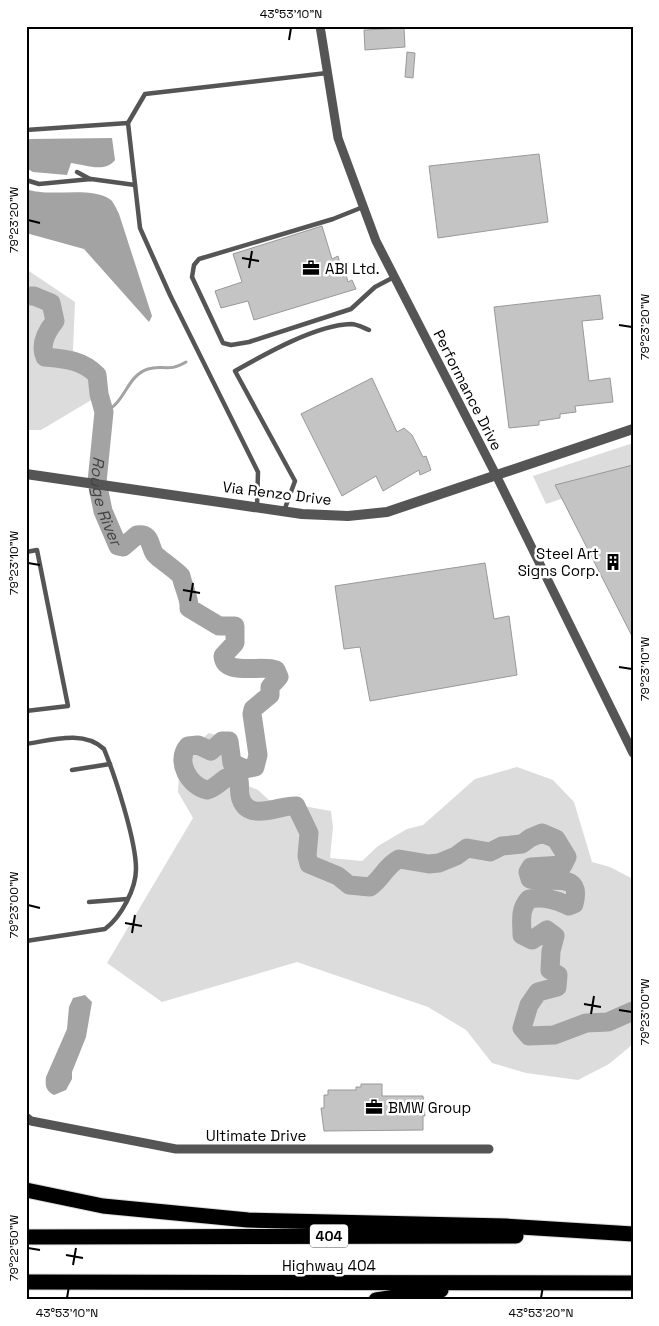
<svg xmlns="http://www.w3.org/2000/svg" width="659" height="1326" font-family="'Space Grotesk',sans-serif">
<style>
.green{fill:#dcdcdc}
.water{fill:#a3a3a3}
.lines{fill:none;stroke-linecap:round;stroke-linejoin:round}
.stream{stroke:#a3a3a3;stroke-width:3}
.river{stroke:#a3a3a3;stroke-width:19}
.building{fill:#c4c4c4;stroke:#999}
.motorway-casing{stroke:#dbdbdb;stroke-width:17}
.service{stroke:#555;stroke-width:4.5}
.minor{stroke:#555;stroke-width:9}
.tertiary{stroke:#555;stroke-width:10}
.motorway{stroke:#000;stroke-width:15}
.ticks{fill:none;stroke:#000;stroke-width:2}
.labels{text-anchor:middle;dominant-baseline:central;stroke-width:5;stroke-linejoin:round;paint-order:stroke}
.shield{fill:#fff;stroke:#4c4c4c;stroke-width:1}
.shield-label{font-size:14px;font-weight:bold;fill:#000}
.poi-label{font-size:15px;fill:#000;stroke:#fff;text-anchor:start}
.street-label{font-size:15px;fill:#000;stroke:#fff}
.water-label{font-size:16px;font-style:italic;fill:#444;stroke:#fff}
.neatline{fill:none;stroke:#000;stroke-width:2}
.ticks-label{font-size:12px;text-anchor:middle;fill:#000}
</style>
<rect width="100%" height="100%" fill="#fff"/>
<g class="green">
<path d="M26 269 75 302 73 350 98 396 41 430H26Z"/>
<path d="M633 443V475L546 504 533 476Z"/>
<path d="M209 733 229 739C237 755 229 764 237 781L258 790 269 800 331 811 333 827 330 858 362 861 378 846 407 829 423 825 475 779 517 767 553 780 574 802 592 862 610 867 631 878 633 882V1044L609 1064 578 1080 526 1073 492 1063 466 1030 428 1007 297 962 162 1002 107 963 193 818 178 792 180 757Z"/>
</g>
<g class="water">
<path d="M112 138 115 160C105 173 86 165 71 163L67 175 33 172 26 168V141L29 139Z"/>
<path d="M26 189C50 198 92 185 111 200 114 203 117 210 119 214L152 316 149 322 84 249 26 233Z"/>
<path d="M85 995 92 1002 86 1037 72 1072V1079L66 1090 54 1095C46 1091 45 1086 46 1077L67 1029 69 1007 73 998Z"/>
</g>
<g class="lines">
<path class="stream" d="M104 412C126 403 126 376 148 369 163 364 168 373 186 362"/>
<path class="river" id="s1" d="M26 296H34L51 303 55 321C47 331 39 344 45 357 66 359 82 360 97 375L99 394 104 412 97 482 103 511 118 546 123 547 137 535C151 533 149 544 154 553 155 556 177 571 181 576 183 586 190 599 189 608L219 626H235V643L223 656C225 677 262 664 276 670L279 677 270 687V695L253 709 252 714 258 755 255 767 245 769 232 763 229 741H222L211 751 198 745 188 746C175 761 189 786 207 790 220 787 223 774 238 776 241 783 238 792 241 799 249 823 282 804 296 806L309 833 307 856 309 864 338 876 349 885 370 887C383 878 385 866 399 859L429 864 439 863 456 856 467 848 490 852 502 846 522 844 530 838 542 833 556 839 567 857 563 865 531 867 528 872 530 879C551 884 583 870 574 904L569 906C556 900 544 896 529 899 519 910 522 921 522 935L532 940 547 930 555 936 551 951 550 970 558 975 557 987 538 992 529 1005 522 1028 529 1036 554 1035 586 1023 608 1022 633 1011"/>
</g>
<g class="building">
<path d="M404 28 405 47 365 50 364 30Z"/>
<path d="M407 52 415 53 413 78 405 77Z"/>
<path d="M539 154 548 222 438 238 429 166Z"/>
<path d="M322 226 332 259 338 256 341 267 344 266 348 282 352 280 356 289 254 320 248 301 221 308 215 291 242 282 233 254Z"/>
<path d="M600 295 603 319 582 321 589 381 610 378 613 402 575 406 576 412 560 414V418L539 421V425L509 428 494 307Z"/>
<path d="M372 378 397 432 404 428 412 435 423 457 426 456 431 470 420 475 419 470 383 491 376 476 342 496 301 414Z"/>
<path d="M633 465V638L555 485Z"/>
<path d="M485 563 494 619 509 616 517 675 370 701 360 647 344 649 335 586Z"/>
<path d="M361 1084H382V1096H423L425 1116H423V1130L324 1131 321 1108H324V1095H328V1090H356V1087H361Z"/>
</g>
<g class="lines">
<g class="motorway-casing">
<g id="motorway">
<path d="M26 1190 103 1206 248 1220 505 1226 633 1234"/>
<path d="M26 1237 516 1236"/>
<path d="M26 1282 633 1283"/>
<path d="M376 1300 441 1290"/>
</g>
</g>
<g class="service">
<path d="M26 130 128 123"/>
<path d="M77 172 90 179"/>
<path d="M26 180 39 184 91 179 135 185"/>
<path d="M363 207 333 219 199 259 194 265 192 277 223 343 231 345 249 342 351 309 375 287 394 277"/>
<path d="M257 507 258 472 170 295 140 228 128 123 145 94 327 73"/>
<path d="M284 511 295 481 235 371C265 354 316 325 351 324 357 324 364 328 369 330"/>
<path d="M26 552 37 550 68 706 26 711"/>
<path d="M26 744C52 740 84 730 104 749 115 776 136 840 136 869 136 889 121 917 105 929L26 941"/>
<path d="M72 770 110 764"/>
<path d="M89 902 127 899"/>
</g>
<g class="minor">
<path d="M320 26 338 138 376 241 496 475 633 753"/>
<path d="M26 1117 31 1121 176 1149H489"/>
</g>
<path class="tertiary" d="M26 474 302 514 348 516 387 512 633 429"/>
<use href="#motorway" class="motorway"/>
</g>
<path class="ticks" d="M289 40 291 28M28 220 40 223M242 258 259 261M249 268 252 251M619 325 632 327M28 563 40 565M183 590 200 593M190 601 193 583M619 667 632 669M28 905 40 908M125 923 142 926M132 933 135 915M584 1004 601 1007M619 1010 632 1012M591 1014 594 996M28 1248 40 1250M66 1255 83 1258M73 1265 76 1248M67 1298 69 1286M541 1298 543 1286"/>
<defs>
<g id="office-bare" transform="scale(1.35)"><path d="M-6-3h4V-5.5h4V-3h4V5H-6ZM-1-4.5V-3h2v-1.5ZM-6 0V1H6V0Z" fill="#000" stroke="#fff" stroke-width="2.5" paint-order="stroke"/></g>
<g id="building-bare" transform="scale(1.35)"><path d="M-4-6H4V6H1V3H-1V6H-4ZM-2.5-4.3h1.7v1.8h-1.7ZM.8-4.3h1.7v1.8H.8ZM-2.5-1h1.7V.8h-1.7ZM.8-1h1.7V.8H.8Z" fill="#000" stroke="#fff" stroke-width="2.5" paint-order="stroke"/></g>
</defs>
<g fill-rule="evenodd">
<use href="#office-bare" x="311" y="268"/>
<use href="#building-bare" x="613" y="562"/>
<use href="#office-bare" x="374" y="1107"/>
</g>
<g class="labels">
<rect class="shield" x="310" y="1224.5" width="38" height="23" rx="4"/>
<g class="shield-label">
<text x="329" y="1236">404</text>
</g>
<g class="poi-label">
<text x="325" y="268">ABI Ltd.</text>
<text x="599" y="553" text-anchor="end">Steel Art<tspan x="599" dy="17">Signs Corp.</tspan></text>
<text x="388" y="1107">BMW Group</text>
</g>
<g class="street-label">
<text transform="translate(468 390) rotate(63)">Performance Drive</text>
<text transform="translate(277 493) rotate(7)">Via Renzo Drive</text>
<text x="256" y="1135">Ultimate Drive</text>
<text x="329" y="1265">Highway 404</text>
</g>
<g class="water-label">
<text stroke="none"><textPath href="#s1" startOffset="269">Rouge River</textPath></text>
</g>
</g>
<rect width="659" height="1326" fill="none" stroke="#ffffff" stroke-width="55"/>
<rect x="28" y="28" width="604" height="1270" class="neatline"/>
<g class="ticks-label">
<text x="291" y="18">43°53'10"N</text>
<text transform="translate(14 220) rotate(-90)" y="4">79°23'20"W</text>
<text transform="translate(645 327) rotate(-90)" y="4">79°23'20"W</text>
<text transform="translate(14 563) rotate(-90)" y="4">79°23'10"W</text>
<text transform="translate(645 669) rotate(-90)" y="4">79°23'10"W</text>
<text transform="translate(14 905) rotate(-90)" y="4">79°23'00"W</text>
<text transform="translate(645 1012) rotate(-90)" y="4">79°23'00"W</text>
<text transform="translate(14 1248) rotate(-90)" y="4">79°22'50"W</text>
<text x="67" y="1317">43°53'10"N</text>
<text x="541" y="1317">43°53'20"N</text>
</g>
</svg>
